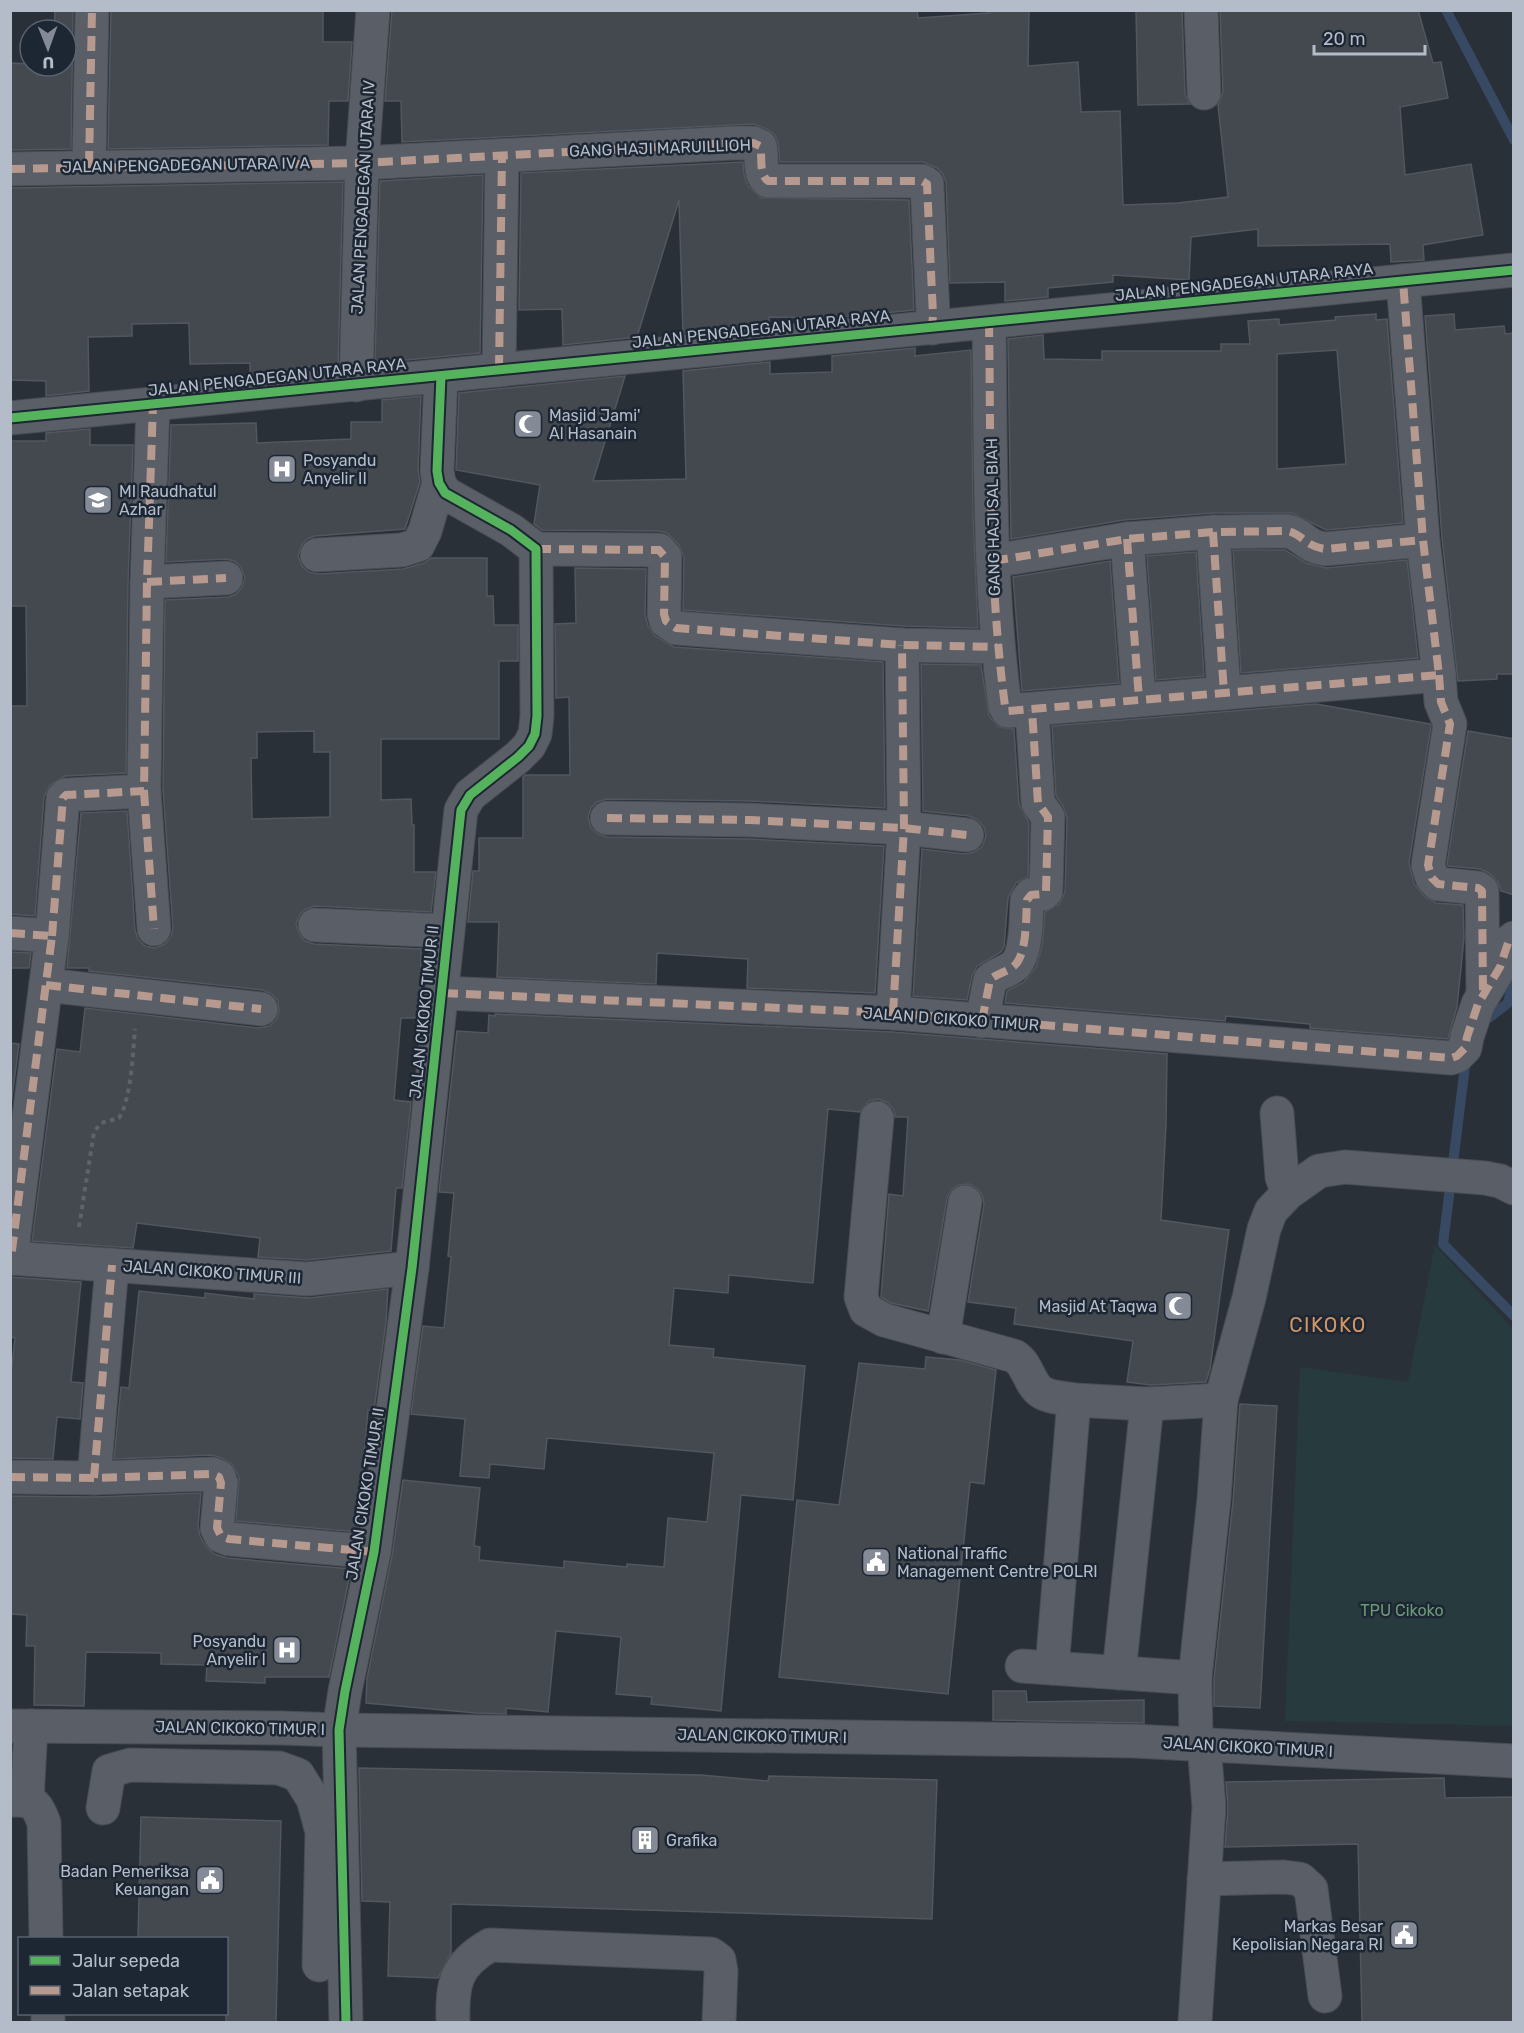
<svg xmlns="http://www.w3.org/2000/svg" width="1524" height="2033" font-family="Rubik,sans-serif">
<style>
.green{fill:#273a3e}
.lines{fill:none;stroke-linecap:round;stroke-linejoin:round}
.stream{stroke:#384963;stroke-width:10}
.building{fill:#444950;stroke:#52575f;stroke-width:1.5;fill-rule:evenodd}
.minor-casing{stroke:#484c53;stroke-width:35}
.path{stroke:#5d636a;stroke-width:4;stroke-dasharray:4.5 4.5;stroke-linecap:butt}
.minor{stroke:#5a5e66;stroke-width:33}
.quiet{stroke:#b69a8f;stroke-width:8;stroke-dasharray:15 8;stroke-linecap:butt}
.cycleway-casing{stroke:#1d2633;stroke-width:13}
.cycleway{stroke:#56b35d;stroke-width:9}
.labels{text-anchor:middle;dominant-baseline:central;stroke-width:5;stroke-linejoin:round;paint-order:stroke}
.street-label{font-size:16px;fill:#b4bcc9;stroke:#1d2633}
.poi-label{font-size:16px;fill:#b4bcc9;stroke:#1d2633;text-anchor:start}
.park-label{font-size:16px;fill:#6b9a76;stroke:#1d2633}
.quarter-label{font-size:20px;letter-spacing:1.5px;fill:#d59563;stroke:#1d2633}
</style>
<rect width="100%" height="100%" fill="#2a3038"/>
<path class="green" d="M1435 1245 1513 1329V1726L1285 1721 1300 1367 1408 1382Z"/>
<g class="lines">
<g class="stream">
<path d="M1446 10 1514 140"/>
<path d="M1482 1023 1508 1003 1514 976"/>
<path d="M1466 1058 1443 1244 1514 1316"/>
</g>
</g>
<g class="building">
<path d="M323 10V42H352L348 101H329L328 145 108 149 111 11Z"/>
<path d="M392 10H917L918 18 989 13V10H1029L1028 66 1078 62 1081 112 1120 111 1123 205 1178 203 1228 197 1218 105 1223 92 1220 10H1418L1433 63 1441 62 1448 98 1400 107 1405 175 1471 164 1483 235 1423 245 1424 260 1391 262 1390 244 1258 246V229L1191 237 1189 280 1113 275V282L1048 288V297L1005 301V282L950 283 946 183 943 174 937 168 923 162H780L778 143 775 135 767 129 753 124 402 142 401 101H385Z"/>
<path d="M1136 10H1182L1185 94 1190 104 1138 105Z"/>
<path d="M55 11H73L71 149 10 150V63L30 64V66H66V30H54Z"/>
<path d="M743 162 744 174 748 186 761 198 909 200 914 310 832 318 769 317V324L683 333 679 200 637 337 563 345 562 309 519 310 521 173Z"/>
<path d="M483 175 480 353 375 363 380 181Z"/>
<path d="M343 182 338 366 298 367V371L250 376V363L190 364 189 323 132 324V336L88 337 89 391 46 396V381L10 380V188Z"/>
<path d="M1376 314V320L1387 319 1403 523 1326 530 1292 513H1213L1124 520 1011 539 1008 339 1043 335 1044 359 1102 360V351H1221V344H1250L1248 321 1279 319V325L1336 320 1335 317ZM1337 350 1346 464 1277 469V354Z"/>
<path d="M1454 314 1455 330 1504 326 1505 334 1514 333V674H1497V679L1458 681 1442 538 1425 316Z"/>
<path d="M915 348V356L971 350 973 515 978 628 903 626 683 610 684 557 679 545 667 533 659 531 542 530 534 524 540 485 456 470 459 393 625 376 593 481 686 479 683 371 770 362V374L832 372V356Z"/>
<path d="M421 396 418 470 420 482 405 529 315 536 307 539 301 546 298 556 302 566 309 572 318 574 403 569 424 563 431 558H487V596H493L494 625H518V661H499V739H381V800L411 799 412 825H414V872H436L431 912 315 906 306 909 300 914 296 924 299 934 305 941 314 944 421 949 420 1018H401L394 1100 411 1102 402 1188H396L391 1251 307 1260 258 1257 260 1238 137 1223 133 1248 32 1241 57 1049 80 1052 85 1008 259 1028 269 1026 276 1020 279 1012 278 1001 272 994 263 990 89 971V968H67L81 813 127 811 135 930 138 939 145 946 155 948 165 944 171 937 173 928 163 790 165 600 228 597 236 594 242 587 245 578 241 567 234 561 226 559 166 562 171 425 256 423 257 443 351 439V422H382V400ZM314 731V752H330V817L252 819 251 758H257V732Z"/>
<path d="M90 429V445H133L128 582 126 773 65 776 50 785 44 797 35 916 10 914V706H27L26 606H10V441H46V433Z"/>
<path d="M1233 550H1285L1306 563 1326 568 1407 560 1418 658 1241 673Z"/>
<path d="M1196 552 1204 676 1156 680 1147 556Z"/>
<path d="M1110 561 1119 683 1022 691 1013 577Z"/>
<path d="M575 568 646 569 645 614 648 626 655 636 674 647 883 662 885 808 750 801 607 799 597 802 591 808 588 817 591 828 598 834 607 837 748 839 884 846 875 993 747 988 748 959 657 953 656 984 497 977 499 922H468L473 871H479V838H523V777L525 775H570L569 697 556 698 555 624 576 623Z"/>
<path d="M921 664 981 665 989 716 999 727 1014 729 1019 804 1029 823 1028 877 1016 883 1008 898 1004 947 1001 952 977 966 972 976 967 1000 913 996 922 849 965 854 974 852 982 847 986 836 984 827 978 820 969 816 923 811Z"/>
<path d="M1316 704 1430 724 1431 726 1409 863 1414 884 1425 897 1436 903 1463 905 1464 938 1457 1007 1448 1039 1310 1028V1024L1226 1016 1225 1021 1005 1003 1007 991 1024 982 1036 967 1042 946 1045 912 1059 904 1065 892 1067 818 1063 806 1056 796 1052 726Z"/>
<path d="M1468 731 1514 739V895L1501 891 1498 882 1489 873 1480 869 1448 866 1447 864Z"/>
<path d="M10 952 31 953 29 968H10Z"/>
<path d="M495 1014 892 1032 1167 1054 1166 1124 1161 1220 1229 1230 1210 1369 1206 1382 1151 1385 1127 1382 1133 1341 1014 1324 1016 1308 968 1302 984 1204 982 1195 977 1188 969 1184 958 1185 951 1190 947 1198 928 1311 891 1303 881 1297 889 1194 903 1196 908 1117H895L894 1110 888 1103 879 1099 869 1101 860 1112 828 1109 813 1283 729 1275 728 1293 674 1288 669 1345 714 1349 713 1357 805 1366 793 1500 741 1495 721 1711 651 1704 652 1697 616 1694 621 1637 556 1631 548 1712 506 1708V1714L476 1713 366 1703 367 1678 392 1556 403 1480 480 1488 474 1546 480 1547 479 1560 564 1568V1561L627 1567V1564L664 1567 668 1518 707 1522 714 1453 547 1438 544 1469 490 1464 489 1478 460 1476 465 1419 411 1414 423 1326 444 1328 451 1257 448 1256 454 1193 439 1192 457 1031 488 1033 489 1015 495 1016Z"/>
<path d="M10 1043 19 1044 10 1113Z"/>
<path d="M10 1277 81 1282 71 1382 83 1383 80 1419 57 1417 53 1459 10 1458V1383L15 1338 10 1337Z"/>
<path d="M388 1289 386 1322 374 1410H368L362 1476 365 1477 358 1532 236 1521 239 1477 232 1464 219 1457 211 1455 114 1459 121 1387 129 1388 139 1291 205 1298V1293L254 1299V1294L309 1298Z"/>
<path d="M926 1357 960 1360 996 1370 984 1484 970 1482 948 1694 779 1677 797 1500 839 1505 859 1363 925 1369Z"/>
<path d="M1240 1404 1277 1406 1260 1708 1214 1706V1679L1233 1501Z"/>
<path d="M201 1493 198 1526 200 1536 205 1545 214 1554 227 1558 351 1569 329 1677H265V1683L206 1681 207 1665 161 1664V1653L86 1652 84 1706 34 1705 35 1646H26L27 1615 10 1614V1496L95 1497Z"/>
<path d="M993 1691H1026L1027 1702 1144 1700V1723L993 1720Z"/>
<path d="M359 1768 701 1775 768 1781 769 1776 937 1780 932 1919 451 1904V1953L438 1978 388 1976 390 1902 362 1901Z"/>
<path d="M1444 1778 1445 1798 1514 1797V2022H1362L1358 1844 1225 1847 1228 1808 1226 1782Z"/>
<path d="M141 1817 281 1821 276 2022H226V1938H138Z"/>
</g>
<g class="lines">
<g class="minor-casing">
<g id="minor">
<path d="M1201 10 1204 93"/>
<path d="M89 166 92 10"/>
<path d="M10 169 362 163 734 143H753L760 146C763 157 758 173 768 181H922L927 184 933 315 932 328"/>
<path d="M989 322C991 450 988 579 1005 706L1008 711 1439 675 1423 540 1403 281"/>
<path d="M499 370 502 156"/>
<path d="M356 385 362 163 373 10"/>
<path d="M10 418 1514 270"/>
<path d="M1213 532 1224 693"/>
<path d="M1127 539 1139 699"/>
<path d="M536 549 659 550 665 557 664 614 666 621 676 628 902 645 997 647"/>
<path d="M317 555 402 550 418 545 425 531 439 483"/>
<path d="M993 561 1127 539 1213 532 1287 531C1303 534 1304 546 1325 549L1423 540"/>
<path d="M147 582 226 578"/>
<path d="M1439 675 1441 702 1450 724 1428 865 1432 878 1438 884 1478 888 1482 891 1483 993"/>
<path d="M144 791 154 929"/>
<path d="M607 818 749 820 904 828 967 835"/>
<path d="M315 925 447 931"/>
<path d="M10 933 52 936 11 1258"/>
<path d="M52 936 63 798 66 795 144 791 147 582 153 404"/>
<path d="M46 985 261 1009"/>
<path d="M443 993 893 1013 1451 1058 1457 1056 1465 1048 1467 1037 1478 1004 1500 967 1508 943 1514 938"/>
<path d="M893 1013 904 828 902 645"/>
<path d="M982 1021 990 980C997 973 1008 972 1015 965 1027 953 1026 917 1027 900L1031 895 1043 894 1046 891 1048 817 1038 803 1032 710"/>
<path d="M1277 1113 1282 1177 1288 1193"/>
<path d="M877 1118 861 1297 866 1310 884 1320 1014 1356C1029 1364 1029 1388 1045 1394 1053 1398 1065 1398 1074 1400"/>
<path d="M10 1258 307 1279 412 1268"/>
<path d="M943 1337 965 1202"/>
<path d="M10 1477 94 1478 212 1474 219 1477 221 1483 217 1528 221 1536 229 1539 374 1552"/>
<path d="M94 1478 112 1265"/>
<path d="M1022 1666 1195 1678"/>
<path d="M1052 1668 1074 1400 1147 1404 1221 1400"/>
<path d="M1119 1673 1147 1404"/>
<path d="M10 1726 281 1728 339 1730 1134 1741 1514 1761"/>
<path d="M1196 1744 1195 1678 1214 1499 1221 1400 1249 1298 1264 1229 1271 1211 1288 1193 1319 1171 1345 1167 1485 1178 1500 1181 1514 1188"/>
<path d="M10 1800C33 1800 36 1802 44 1823L46 1938"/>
<path d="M27 1800 31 1726"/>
<path d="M103 1808 109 1771 130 1765 279 1768 298 1775 313 1799 322 1832 319 1965"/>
<path d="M1204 1879 1284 1877 1300 1879 1311 1889 1325 1996"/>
<path d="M48 2014V2022"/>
<path d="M346 2022 339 1730 345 1691 374 1552 412 1268 461 810 470 795 518 757 529 746 535 734 537 716 536 549 511 530 445 493 439 483 437 471 441 376"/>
<path d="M453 2022C452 1984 455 1965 490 1945L711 1954 719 1960 721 1971 719 2022"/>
<path d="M1195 2022 1209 1807 1204 1744"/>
</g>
</g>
<path class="path" d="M79 1227 94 1132 101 1123 119 1118C131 1100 133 1052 135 1029"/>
<use href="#minor" class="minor"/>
<g class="quiet">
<path d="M89 166 92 10"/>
<path d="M10 169 362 163 734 143H753L760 146C763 157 758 173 768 181H922L927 184 933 315 932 328"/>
<path d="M989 322C991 450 988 579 1005 706L1008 711 1439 675 1423 540 1403 281"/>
<path d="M499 370 502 156"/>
<path d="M1213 532 1224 693"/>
<path d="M1127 539 1139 699"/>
<path d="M536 549 659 550 665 557 664 614 666 621 676 628 902 645 997 647"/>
<path d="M993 561 1127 539 1213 532 1287 531C1303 534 1304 546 1325 549L1423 540"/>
<path d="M147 582 226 578"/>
<path d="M1439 675 1441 702 1450 724 1428 865 1432 878 1438 884 1478 888 1482 891 1483 995"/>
<path d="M144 791 154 929"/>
<path d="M607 818 749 820 904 828 967 835"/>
<path d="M10 933 52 936 11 1258"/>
<path d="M52 936 63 798 66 795 144 791 147 582 153 404"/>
<path d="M46 985 261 1009"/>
<path d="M443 993 893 1013 1451 1058 1457 1056 1465 1048 1467 1037 1478 1004 1500 967 1508 943 1514 938"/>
<path d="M893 1013 904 828 902 645"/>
<path d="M982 1021 990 980C997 973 1008 972 1015 965 1027 953 1026 917 1027 900L1031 895 1043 894 1046 891 1048 817 1038 803 1032 710"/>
<path d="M10 1477 94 1478 212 1474 219 1477 221 1483 217 1528 221 1536 229 1539 374 1552"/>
<path d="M94 1478 112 1265"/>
</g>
<g class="cycleway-casing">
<g id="cycleway">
<path d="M10 418 1514 270"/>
<path d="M346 2022 339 1730 345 1691 374 1552 412 1268 461 810 470 795 518 757 529 746 535 734 537 716 536 549 511 530 445 493 439 483 437 471 441 376"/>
</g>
</g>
<use href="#cycleway" class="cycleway"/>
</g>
<defs>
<g id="mosque-square" transform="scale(1.5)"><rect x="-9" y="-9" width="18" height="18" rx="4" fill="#848b96" stroke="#1d2633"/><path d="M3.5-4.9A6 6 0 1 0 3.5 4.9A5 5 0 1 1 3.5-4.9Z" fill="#fff"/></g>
<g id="hospital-square" transform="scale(1.5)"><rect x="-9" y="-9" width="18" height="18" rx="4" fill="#848b96" stroke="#1d2633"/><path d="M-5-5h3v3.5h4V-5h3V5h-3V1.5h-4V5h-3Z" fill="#fff"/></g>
<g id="school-square" transform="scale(1.5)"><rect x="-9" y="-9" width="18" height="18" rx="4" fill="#848b96" stroke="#1d2633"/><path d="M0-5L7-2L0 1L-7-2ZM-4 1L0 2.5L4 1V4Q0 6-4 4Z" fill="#fff"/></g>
<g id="civic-square" transform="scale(1.5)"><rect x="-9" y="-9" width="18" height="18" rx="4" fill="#848b96" stroke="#1d2633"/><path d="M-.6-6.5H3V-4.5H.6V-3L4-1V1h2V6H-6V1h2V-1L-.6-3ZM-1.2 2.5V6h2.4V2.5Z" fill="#fff"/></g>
<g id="building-square" transform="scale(1.5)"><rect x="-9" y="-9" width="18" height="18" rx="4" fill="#848b96" stroke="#1d2633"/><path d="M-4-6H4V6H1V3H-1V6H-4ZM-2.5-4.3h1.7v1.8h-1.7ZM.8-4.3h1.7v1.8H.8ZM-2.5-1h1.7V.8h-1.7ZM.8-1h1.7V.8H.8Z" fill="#fff"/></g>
</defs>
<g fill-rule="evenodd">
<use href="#mosque-square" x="528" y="424"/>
<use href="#hospital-square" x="282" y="469"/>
<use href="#school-square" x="98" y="500"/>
<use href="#mosque-square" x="1178" y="1306"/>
<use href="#civic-square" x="876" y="1562"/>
<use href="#hospital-square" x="287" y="1650"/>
<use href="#building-square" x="645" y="1840"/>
<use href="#civic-square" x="210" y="1880"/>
<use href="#civic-square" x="1404" y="1935"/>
</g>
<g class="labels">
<g class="street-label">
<text transform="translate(660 148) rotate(-2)">GANG HAJI MARUILLIOH</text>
<text transform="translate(186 165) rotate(-1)">JALAN PENGADEGAN UTARA IV A</text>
<text transform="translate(363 197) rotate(-87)">JALAN PENGADEGAN UTARA IV</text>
<text transform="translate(1244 282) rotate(-6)">JALAN PENGADEGAN UTARA RAYA</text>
<text transform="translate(761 329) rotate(-6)">JALAN PENGADEGAN UTARA RAYA</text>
<text transform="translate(277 377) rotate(-6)">JALAN PENGADEGAN UTARA RAYA</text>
<text transform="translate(993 517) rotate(-91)">GANG HAJI SAL BIAH</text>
<text transform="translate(424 1012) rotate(-84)">JALAN CIKOKO TIMUR II</text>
<text transform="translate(951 1019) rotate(4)">JALAN D CIKOKO TIMUR</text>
<text transform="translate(212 1272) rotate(4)">JALAN CIKOKO TIMUR III</text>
<text transform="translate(365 1494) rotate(-81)">JALAN CIKOKO TIMUR II</text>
<text transform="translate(240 1728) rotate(1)">JALAN CIKOKO TIMUR I</text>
<text transform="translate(762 1736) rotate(1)">JALAN CIKOKO TIMUR I</text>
<text transform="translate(1248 1747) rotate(3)">JALAN CIKOKO TIMUR I</text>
</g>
<g class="poi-label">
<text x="549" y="415">Masjid Jami'<tspan x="549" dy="18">Al Hasanain</tspan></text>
<text x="303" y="460">Posyandu<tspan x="303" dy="18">Anyelir II</tspan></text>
<text x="119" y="491">MI Raudhatul<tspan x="119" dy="18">Azhar</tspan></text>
<text x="1157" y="1306" text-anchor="end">Masjid At Taqwa</text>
<text x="897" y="1553">National Traffic<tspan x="897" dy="18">Management Centre POLRI</tspan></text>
<text x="266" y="1641" text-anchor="end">Posyandu<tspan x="266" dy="18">Anyelir I</tspan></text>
<text x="666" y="1840">Grafika</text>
<text x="189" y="1871" text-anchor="end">Badan Pemeriksa<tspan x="189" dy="18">Keuangan</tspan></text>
<text x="1383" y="1926" text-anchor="end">Markas Besar<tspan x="1383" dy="18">Kepolisian Negara RI</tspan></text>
</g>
<g class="park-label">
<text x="1402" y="1610">TPU Cikoko</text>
</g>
<g class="quarter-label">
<text x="1328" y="1325">CIKOKO</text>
</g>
</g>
<rect width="1524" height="2033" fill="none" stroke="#b4bcc9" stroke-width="24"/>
<rect x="18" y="1937" width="210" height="78" fill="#1d2633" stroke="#59626f" stroke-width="1.5"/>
<rect x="30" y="1956" width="30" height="9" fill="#56b35d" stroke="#59626f" stroke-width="1.5"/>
<text x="72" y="1967" font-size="18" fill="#b4bcc9">Jalur sepeda</text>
<rect x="30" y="1986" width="30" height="9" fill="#b69a8f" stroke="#59626f" stroke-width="1.5"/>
<text x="72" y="1997" font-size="18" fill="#b4bcc9">Jalan setapak</text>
<g transform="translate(48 48) rotate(179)"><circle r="28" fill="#1d2633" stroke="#59626f" stroke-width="1.5"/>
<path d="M0-4.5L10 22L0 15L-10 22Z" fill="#848b96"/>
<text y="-9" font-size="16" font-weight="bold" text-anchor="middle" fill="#b4bcc9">U</text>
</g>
<path d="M1314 45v9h111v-9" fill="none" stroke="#b4bcc9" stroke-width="3"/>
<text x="1323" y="45" font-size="18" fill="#b4bcc9" stroke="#1d2633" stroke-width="4.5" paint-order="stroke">20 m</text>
</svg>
